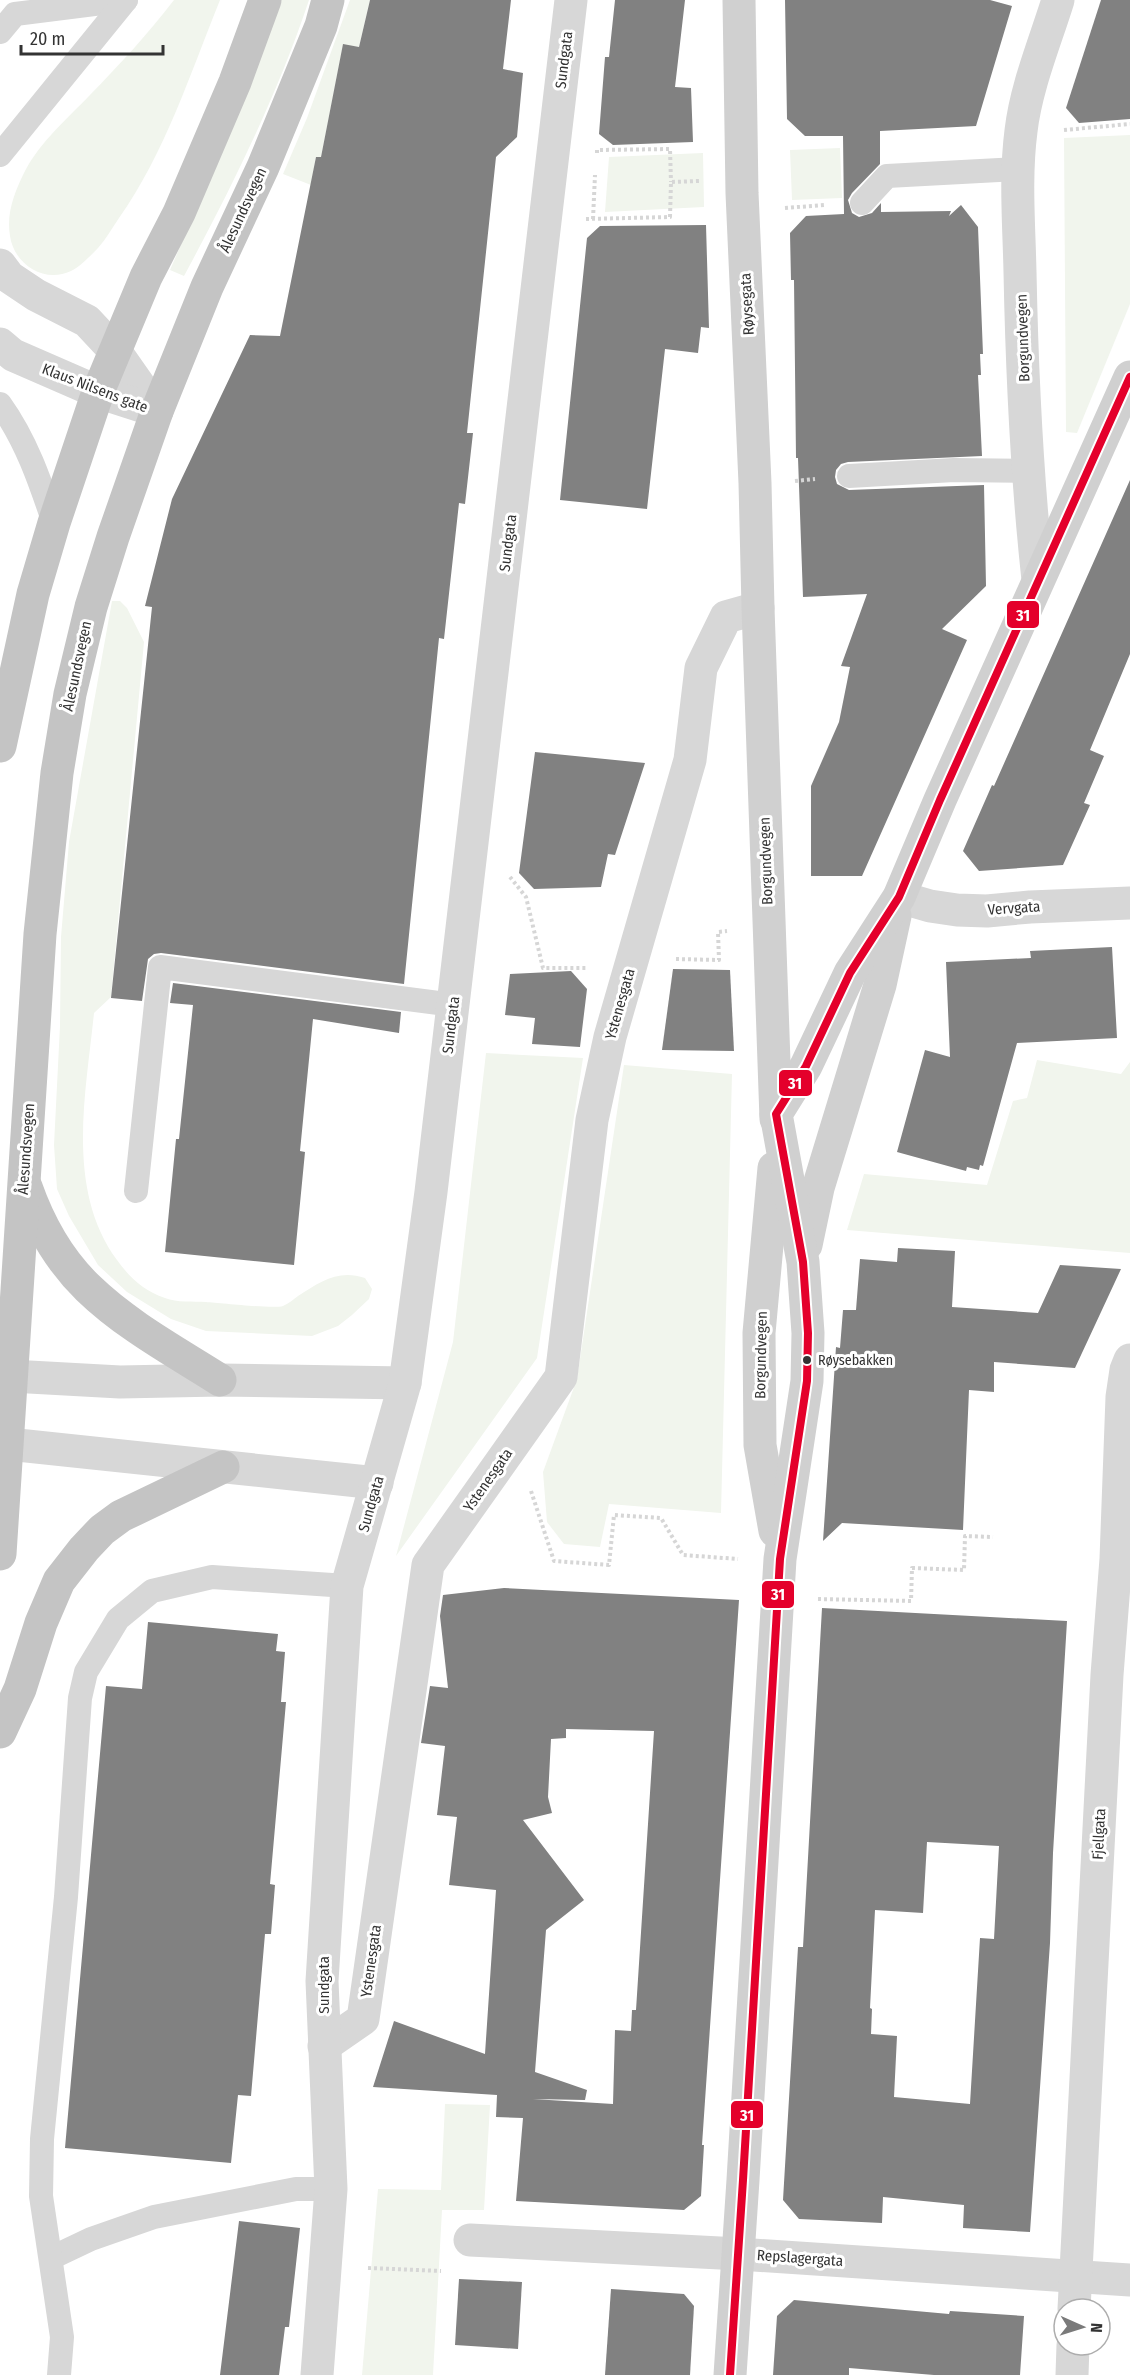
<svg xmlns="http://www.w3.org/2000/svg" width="1130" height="2375" font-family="'Fira Sans Condensed',sans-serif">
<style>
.green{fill:#f1f5ed}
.building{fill:#818181;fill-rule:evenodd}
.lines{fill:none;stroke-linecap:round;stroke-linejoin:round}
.path{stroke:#d6d6d6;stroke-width:4;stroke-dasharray:3 3;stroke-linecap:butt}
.lane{stroke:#d7d7d7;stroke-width:24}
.street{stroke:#d7d7d7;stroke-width:33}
.secondary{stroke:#d0d0d0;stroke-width:33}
.highway{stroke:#c4c4c4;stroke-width:33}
.bus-1-casing{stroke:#fff;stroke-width:12}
.bus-1{stroke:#e4002b;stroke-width:8}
.bus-dot{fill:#333;stroke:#fff;stroke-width:2}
.labels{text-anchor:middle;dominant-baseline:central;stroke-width:6;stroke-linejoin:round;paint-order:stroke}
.bus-label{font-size:14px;fill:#333;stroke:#fff;text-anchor:start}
.street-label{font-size:15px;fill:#333;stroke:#fff}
.line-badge{stroke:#fff;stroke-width:2}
.badge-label{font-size:16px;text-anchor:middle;font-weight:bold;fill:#fff}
</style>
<rect width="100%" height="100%" fill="#fff"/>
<g class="green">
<path d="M174 0H220C190 74 165 153 119 218 112 228 106 239 98 248 90 256 81 266 71 271 44 284 14 264 10 236 6 213 15 191 25 171 41 141 67 119 90 95 120 64 148 34 174 0Z"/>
<path d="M278 0H309C277 96 232 187 184 276L170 270 209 180Z"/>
<path d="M350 0H370L359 47 343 45 321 157H316L311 185 283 174 307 118Z"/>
<path d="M1130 135V304L1077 433 1066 432 1064 138Z"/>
<path d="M840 148 842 198 792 200 790 150Z"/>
<path d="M703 153 704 207 605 212 609 157Z"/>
<path d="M112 601H120L127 608 144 642 111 997 94 1013C86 1093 65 1189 117 1260 130 1278 144 1291 165 1298 177 1303 193 1301 206 1302 220 1303 274 1309 283 1306 288 1304 294 1299 298 1296 320 1282 338 1269 365 1278L372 1289 369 1299 352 1315 338 1326 312 1336 206 1331 171 1319 127 1292 98 1265 69 1216 57 1189 54 1145 60 1026 61 937 69 842Z"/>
<path d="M486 1053 583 1058 537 1358 396 1556 453 1342Z"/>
<path d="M1037 1060 1121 1074 1130 1062V1253L847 1230 864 1174 987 1185 1013 1101 1027 1098Z"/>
<path d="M624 1065 732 1074 721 1513 609 1504 600 1547 564 1544 547 1522 543 1472 577 1379Z"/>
<path d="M445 2104 490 2105 484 2210H442L433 2375H362L378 2189 441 2190Z"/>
</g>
<g class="building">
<path d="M370 0H511L503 69 523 73 517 137 496 157 467 433H473L465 504 459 503 444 639 439 638 404 984 161 953 154 954 148 959 142 1001 111 998 152 607 145 606 172 499 250 335 280 336 316 157H321L343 44 359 47Z"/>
<path d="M615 0H685L675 87 691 88 693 142 613 145 599 134 605 57H609Z"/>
<path d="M785 0H990L1012 6 976 126 880 131V164L852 193 848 200 852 213 859 217 872 213 881 203V212L951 211 949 216 961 205 978 227 983 354H980L981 375H978L982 456 848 462 841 464 836 470 835 477 837 484 849 490 984 485 986 586 942 629 967 640 862 876H811V786L839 722 850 667 841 666 867 594 803 597 798 458H796L794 280H791L790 233 806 216 844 214 843 136H805L787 119Z"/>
<path d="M1101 0H1130V119L1079 123 1066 108Z"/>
<path d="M706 225 709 328 701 327 698 353 665 349 647 509 560 500 587 238 600 226Z"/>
<path d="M1130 480V654L1090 750 1104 756 1084 803 1090 805 1063 865 979 871 963 851 992 785 994 786Z"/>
<path d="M535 752 645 763 615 855 608 854 601 887 534 889 519 873Z"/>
<path d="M1112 947 1117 1038 1017 1043 983 1166 980 1165 979 1170 967 1167 966 1171 897 1152 925 1050 950 1057 946 962 1031 958 1030 951Z"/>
<path d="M673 969 730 970 734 1051 662 1050Z"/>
<path d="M571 971 587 989 580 1047 532 1044 535 1018 505 1015 510 974Z"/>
<path d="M173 983 401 1012 399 1033 313 1019 300 1151 305 1152 294 1265 165 1252 176 1139H179L193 1005 170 1003Z"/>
<path d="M898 1248 955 1251 952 1307 1038 1313 1060 1265 1121 1269 1075 1368 994 1362V1392L969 1390 963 1530 842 1523 823 1541 836 1347 840 1348 843 1310H856L860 1259 897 1262Z"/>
<path d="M504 1588 739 1600 702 2145H704L701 2196 684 2210 516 2201 523 2118 496 2117 497 2095 373 2087 394 2021 485 2054 496 1890 449 1885 457 1817 437 1815 445 1746 421 1743 430 1686 448 1688 440 1616 443 1595ZM566 1729 654 1731 636 2010H632L631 2031 615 2030 613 2104 533 2099 585 2100 587 2090 535 2072 546 1930 584 1900 523 1820 552 1813 548 1797 551 1739 566 1738Z"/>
<path d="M822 1608 1067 1621 1053 1853 1050 1943 1030 2232 963 2228 964 2205 883 2197 882 2223 799 2219 783 2200 798 1947H803ZM927 1842 999 1846 994 1939 980 1938 970 2104 894 2097 897 2036 871 2034 872 2009 870 2008 875 1910 923 1913Z"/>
<path d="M148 1622 278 1634 276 1651 285 1652 281 1702H286L270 1884 275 1885 271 1934H265L251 2096 238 2095 231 2163 65 2148 106 1686 142 1689Z"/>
<path d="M239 2221 300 2228 289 2327H285L279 2375H220Z"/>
<path d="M459 2279 522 2282 518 2349 455 2345Z"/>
<path d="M611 2289 684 2294 694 2306 690 2375H605Z"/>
<path d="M794 2300 949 2314 950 2311 1024 2316 1020 2375H934L849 2368V2375H773L777 2316Z"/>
</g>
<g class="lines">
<g class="path">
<path d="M1064 130 1130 124"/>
<path d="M597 153V150L670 149 671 182"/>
<path d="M785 208 825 205"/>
<path d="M586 219 670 217 671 182 699 181"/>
<path d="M593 219 595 175"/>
<path d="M795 481 815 479"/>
<path d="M510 877 526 897 543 968H587"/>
<path d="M676 959 719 960 718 932 727 931"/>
<path d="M531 1491 554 1561 609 1565 614 1515 661 1518 683 1555 738 1559"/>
<path d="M818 1599 911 1601 912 1568 964 1570 965 1536 993 1537"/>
<path d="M368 2268 441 2271"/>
</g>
<g class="lane">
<path d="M0 32 15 14 126 0"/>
<path d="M0 155 126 0"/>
<path d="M862 203 887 176 1018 169"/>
<path d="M0 404C26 440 40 481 54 523"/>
<path d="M849 476 954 470 1029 471"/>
<path d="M136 1191 160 967 454 1005"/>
<path d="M51 2258 91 2239 154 2217 296 2189H331"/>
<path d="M59 2375 62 2337 41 2196 42 2139 66 1897 80 1698 86 1672 118 1619 152 1591 212 1577 347 1586"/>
</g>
<g class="street">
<path d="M0 265 9 277 36 295 87 321 115 351 157 411"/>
<path d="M0 344 13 355 98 392 157 411"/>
<path d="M1038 580C1027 478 1022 374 1020 272 1019 225 1015 177 1021 131 1026 87 1045 42 1058 0"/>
<path d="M899 897 930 906 957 910 987 911 1030 907 1130 903"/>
<path d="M0 1382 11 1376 120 1382 220 1380 405 1383"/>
<path d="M0 1440 8 1444C131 1456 254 1471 377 1483"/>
<path d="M324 2046 363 2019 428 1565 561 1377 592 1120 610 1037 690 760 701 668 726 617 758 608"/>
<path d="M470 2240 739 2254 1130 2280"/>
<path d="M1074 2309 1107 1675 1116 1559 1122 1397 1126 1370 1130 1360"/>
<path d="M317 2375 331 2189 322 1981 347 1586 405 1383 431 1192 571 0"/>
<path d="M1072 2375 1073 2345"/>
</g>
<g class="secondary">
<path d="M739 0 742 193 755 483 758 608 776 1119"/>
<path d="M774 1168 759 1333 760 1445 775 1531"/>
<path d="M806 1245 818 1188 880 985 895 916"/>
<path d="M730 2375 743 2180 780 1559 807 1381 808 1333 803 1262 776 1114 806 1066 850 973 899 897 940 800 1130 377"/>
</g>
<g class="highway">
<path d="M0 746 33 594 54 523 98 392 146 277 179 213 235 82 265 0"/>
<path d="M26 1187C39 1224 60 1261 88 1288 126 1325 176 1352 220 1380"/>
<path d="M0 1554 40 934 57 773 70 694 91 607 113 537 157 411 207 287 263 167 321 26 328 0"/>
<path d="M0 1732 20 1689 41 1623 59 1581 84 1549 102 1530 121 1516 223 1467"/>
</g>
<g class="bus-1-casing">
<path id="bus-1" d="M730 2375 743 2180 780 1559 807 1381 808 1333 803 1262 776 1114 806 1066 850 973 899 897 940 800 1130 377"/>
</g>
<use href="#bus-1" class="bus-1"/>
</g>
<circle class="bus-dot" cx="807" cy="1360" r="5"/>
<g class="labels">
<g class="bus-label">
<text x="818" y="1360">Røysebakken</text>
</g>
<g class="street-label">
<text transform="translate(564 60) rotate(-83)">Sundgata</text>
<text transform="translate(243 210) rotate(-65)">Ålesundsvegen</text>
<text transform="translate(747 304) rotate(-93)">Røysegata</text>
<text transform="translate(1023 338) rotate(-92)">Borgundvegen</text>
<text transform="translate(95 388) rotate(21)">Klaus Nilsens gate</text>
<text transform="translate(508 543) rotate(-83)">Sundgata</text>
<text transform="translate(77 666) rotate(-78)">Ålesundsvegen</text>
<text transform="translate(766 861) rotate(-92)">Borgundvegen</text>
<text transform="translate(1014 908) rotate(-4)">Vervgata</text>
<text transform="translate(620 1004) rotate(-74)">Ystenesgata</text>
<text transform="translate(451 1025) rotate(-83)">Sundgata</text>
<text transform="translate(26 1149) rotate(-86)">Ålesundsvegen</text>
<text transform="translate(761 1355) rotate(-89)">Borgundvegen</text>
<text transform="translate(488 1480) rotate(-55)">Ystenesgata</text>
<text transform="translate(371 1504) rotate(-74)">Sundgata</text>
<text transform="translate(1099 1834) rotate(-87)">Fjellgata</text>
<text transform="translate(371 1961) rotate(-82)">Ystenesgata</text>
<text transform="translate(324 1985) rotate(-90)">Sundgata</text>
<text transform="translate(800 2258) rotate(4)">Repslagergata</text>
</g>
</g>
<g class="line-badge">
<rect x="1006" y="600" width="34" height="29" rx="6" fill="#e4002b"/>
<rect x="778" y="1069" width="35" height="28" rx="6" fill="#e4002b"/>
<rect x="761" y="1580" width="34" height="29" rx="6" fill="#e4002b"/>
<rect x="730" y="2100" width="34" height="29" rx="6" fill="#e4002b"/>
</g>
<g class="badge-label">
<text x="1023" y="621">31</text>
<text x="795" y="1089">31</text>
<text x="778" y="1600">31</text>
<text x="747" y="2121">31</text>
</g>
<g transform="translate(1082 2327) rotate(93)"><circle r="28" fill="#ffffff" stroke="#adadad" stroke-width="1.5"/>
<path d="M0-4.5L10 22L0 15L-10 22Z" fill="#7a7a7a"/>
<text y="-9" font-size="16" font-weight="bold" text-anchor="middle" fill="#333333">N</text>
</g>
<path d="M21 45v9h142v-9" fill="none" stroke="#333333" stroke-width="3"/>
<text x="30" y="45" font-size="18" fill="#333333" stroke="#ffffff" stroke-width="4.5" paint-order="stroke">20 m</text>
</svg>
